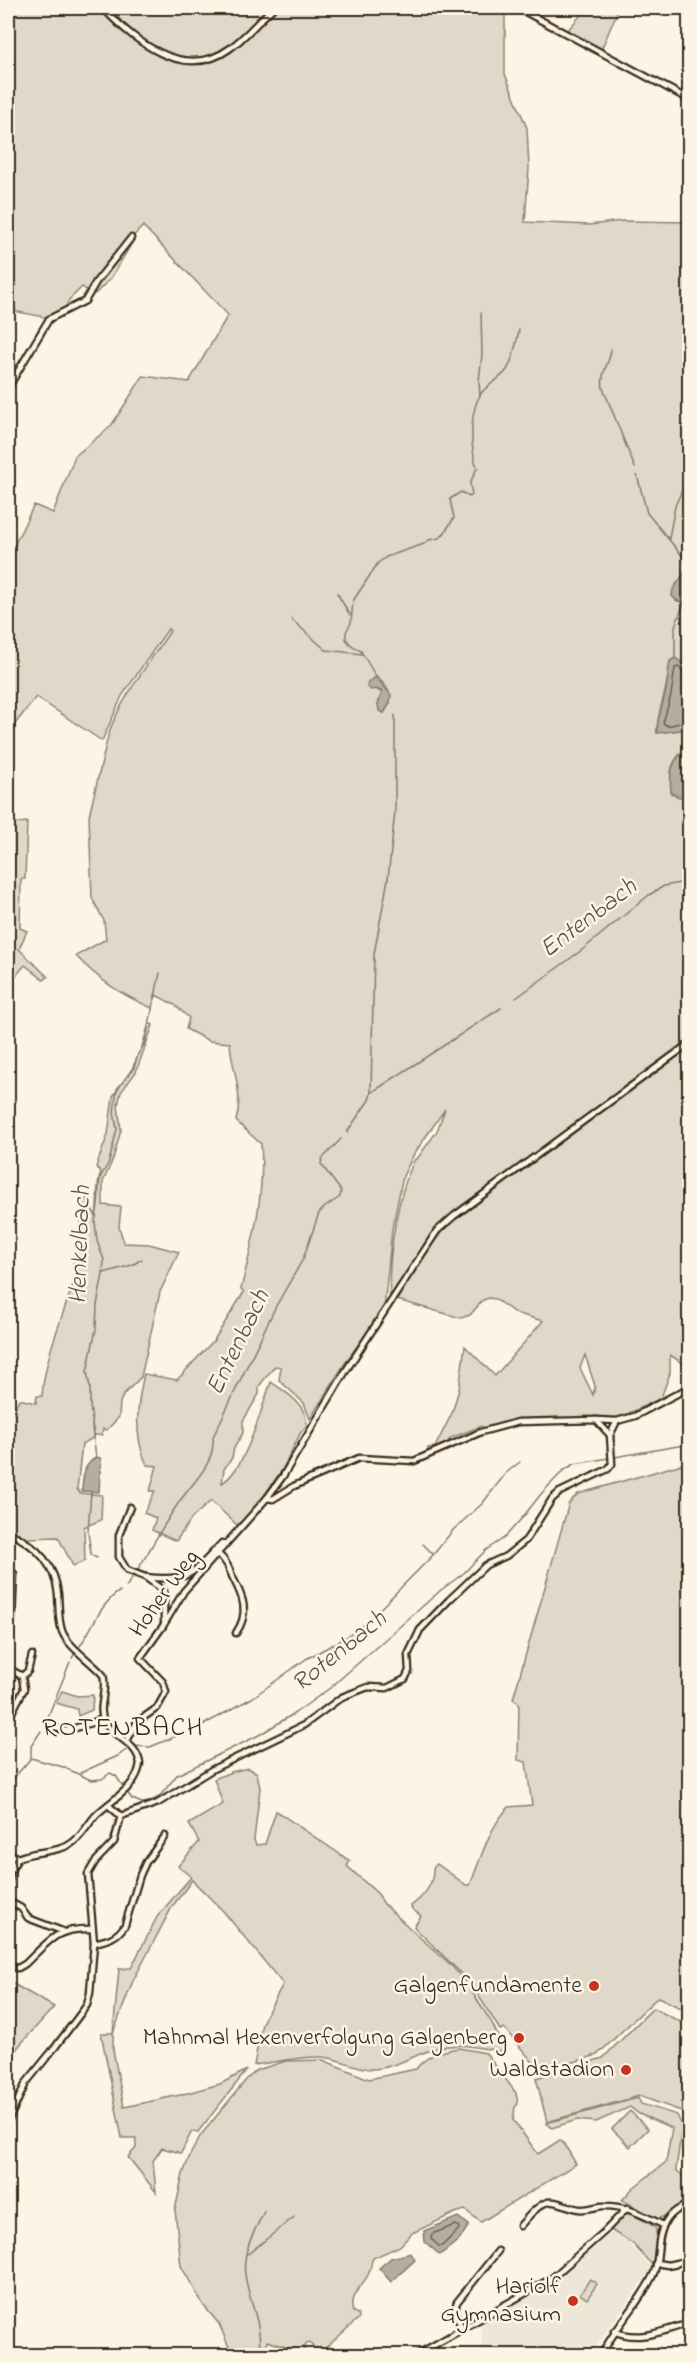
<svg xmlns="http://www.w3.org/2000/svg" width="697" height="2363" font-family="'Indie Flower',sans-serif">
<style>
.built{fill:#eee6d6}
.green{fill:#e0d8c8;stroke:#8e8173;stroke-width:1.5;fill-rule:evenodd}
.water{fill:#b7ad9e;stroke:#85796b;stroke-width:1.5}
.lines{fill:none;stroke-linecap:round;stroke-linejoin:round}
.shore{stroke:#6d5e51;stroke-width:1.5}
.stream{stroke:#85796b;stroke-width:1.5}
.minor-casing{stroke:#3b2a1e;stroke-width:9}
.minor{stroke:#fcf5e5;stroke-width:4.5}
.poi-dot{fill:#c8321e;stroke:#fcf5e5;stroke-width:2}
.labels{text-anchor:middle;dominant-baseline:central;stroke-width:5;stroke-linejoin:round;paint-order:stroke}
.street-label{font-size:24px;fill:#3b2a1e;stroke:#fcf5e5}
.poi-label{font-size:24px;fill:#3b2a1e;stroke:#fcf5e5;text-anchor:end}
.water-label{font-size:26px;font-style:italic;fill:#605144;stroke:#fcf5e5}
.quarter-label{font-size:27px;letter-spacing:1.5px;fill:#3b2a1e;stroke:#fcf5e5}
</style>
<rect width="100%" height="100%" fill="#fcf5e5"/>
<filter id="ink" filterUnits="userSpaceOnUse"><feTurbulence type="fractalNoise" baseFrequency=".0167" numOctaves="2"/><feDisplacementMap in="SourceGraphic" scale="12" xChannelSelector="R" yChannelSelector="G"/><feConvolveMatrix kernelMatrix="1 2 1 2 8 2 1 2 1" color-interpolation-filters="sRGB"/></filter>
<g filter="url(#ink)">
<path class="built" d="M612 2232 630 2244 652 2268 590 2355 474 2356 482 2347 481 2321 554 2281Z"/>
<g class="green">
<path d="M8 8H505V74L527 128 529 168 525 222 589 225 622 221 689 222 690 574 685 572 676 600 689 605V676L684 664 668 671C668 693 656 712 657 733L680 730 689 725V760L680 754C669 766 670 778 671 793L690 795V1368L670 1355V1373L661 1398 619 1418 548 1420 485 1429 481 1426 451 1438 449 1440 448 1444 428 1455V1448L435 1447 452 1413 459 1389 465 1346 495 1376 543 1321 515 1313 495 1299 489 1298 483 1300 470 1315 461 1318 397 1300 420 1261 449 1222 446 1220 390 1299C387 1259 397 1195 415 1159H417L437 1131 445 1109 414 1154 403 1176 392 1229 384 1309 345 1363 310 1419 304 1403 279 1380 281 1367 275 1366 259 1386V1394L243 1421V1433L234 1448 232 1458 224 1469 222 1483C246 1469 261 1409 271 1382 287 1393 306 1403 307 1426L301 1432 282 1470 266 1493 267 1495 238 1526 211 1501 192 1518 176 1541 152 1530 156 1518 144 1513 155 1491H150L157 1466 147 1465C133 1435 137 1405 144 1374L177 1380 214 1340 244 1292 241 1289C253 1241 265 1194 261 1144L236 1121C244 1092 232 1071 230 1043L209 1041 186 1029 189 1018 175 1005 156 995 152 1008C120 994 100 981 76 956L106 939 104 921 92 898 89 816 108 736C118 702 151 661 170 631L168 629 122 696 102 741 36 697 8 733V558L34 505 53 513 75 456 111 426 143 376 189 382 228 315 143 226 108 263 89 292 82 287 69 300 64 311 49 318 8 310ZM376 677C390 687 394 698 384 713L378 704 382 693 368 683ZM585 1355 595 1386 593 1395 580 1368Z"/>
<path d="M587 8H619L601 50 566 32Z"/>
<path d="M130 242 132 243 111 278 95 294 92 291Z"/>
<path d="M27 822 25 879H21L20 928 27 931 19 949 48 977 44 980 25 965 8 985V824Z"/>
<path d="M149 1023 153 1025 136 1072 121 1092 118 1105 121 1130 113 1159 103 1182V1205L121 1207 119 1227 124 1243 149 1244 179 1252 160 1292 141 1377 124 1394 120 1402 119 1417 107 1430 103 1429 102 1435H94L92 1425 93 1438 82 1444 77 1489 80 1493 102 1495 101 1520 84 1527 85 1561 73 1566 58 1537 27 1538 9 1528 15 1467 8 1463V1423L19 1399 36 1403 37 1396H42C44 1358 66 1307 78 1270L73 1266 86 1198 96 1216C99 1201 95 1186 101 1172L96 1167 108 1134 113 1096 132 1069 142 1047Z"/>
<path d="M689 1462V2012L658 1997 597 2055 541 2072 504 2028 500 2030 470 1982 414 1927 421 1916 412 1909 411 1906C424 1896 434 1885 433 1868L437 1864 466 1885H470C481 1858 489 1827 509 1807L532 1805 526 1762 518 1760 519 1703 513 1699 569 1503 578 1494Z"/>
<path d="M62 1691 77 1696 93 1695 92 1710 78 1716 77 1709 56 1703Z"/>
<path d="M248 1768 257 1773 260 1788 254 1840 256 1845 265 1844 276 1811 350 1861 347 1866 378 1894 384 1904 415 1933 450 1964 468 1985 492 2023 504 2049 500 2051C478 2048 459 2042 437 2048 415 2054 394 2069 371 2069 355 2068 339 2058 322 2057 298 2056 277 2062 254 2065L262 2023 283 1984 224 1912 192 1880 172 1907 133 1981 113 2033V2050L124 2107 180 2095 220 2084 247 2070 198 2132 192 2131 181 2153 162 2148 153 2161 156 2192 128 2157 136 2148V2138H122L101 2033H113L119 1969 131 1968 157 1917 191 1877 178 1866 199 1842 189 1824 223 1804 214 1779 231 1772Z"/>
<path d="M8 1981 54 2007 18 2047 8 2069Z"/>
<path d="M653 2008 689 2026V2109L681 2111 639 2096 547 2122 536 2078 603 2058Z"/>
<path d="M459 2048 486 2053 516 2093 518 2104 515 2107 513 2120 538 2154 560 2140 565 2145 576 2164 481 2222 465 2210 455 2213 412 2233 400 2246 373 2258C370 2264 372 2267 369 2273 363 2287 347 2295 353 2312L358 2314 359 2318 319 2354 309 2342 303 2348 306 2352 304 2355 296 2356 291 2349 267 2341 264 2355H235L228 2345 219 2324 204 2306 181 2266 175 2210 183 2174 190 2155 201 2135 246 2080 257 2070 286 2061 323 2060 369 2079 416 2069C426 2055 443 2050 459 2048Z"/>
<path d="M638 2098 641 2104 677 2115 682 2126 676 2170 689 2181V2200L667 2215 657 2219 622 2200 633 2188 666 2162 672 2128 639 2114 630 2107 596 2122 577 2120 552 2128 546 2123Z"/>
<path d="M630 2111 648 2129 630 2147 612 2129Z"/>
<path d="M628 2211 655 2227 657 2235 653 2266 632 2243 609 2229Z"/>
<path d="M590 2279 597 2284 587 2299 580 2294Z"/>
</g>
<g class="water">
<path d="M685 572 689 574V605L676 600 672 596 673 589Z"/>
<path d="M675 658C697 668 690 704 689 725L680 730 657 733C657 717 663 705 666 690 668 680 668 671 670 661Z"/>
<path d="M376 677 391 695 390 703 384 713 379 711 378 704 382 692 376 689 371 690 367 686 368 683Z"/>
<path d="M681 754 689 760 690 795 679 797 671 793C670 777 669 766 681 754Z"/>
<path d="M98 1457 101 1459 99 1492 82 1491C83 1476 83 1463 98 1457Z"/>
<path d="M458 2217 469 2225 460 2239 440 2255 425 2242 424 2231Z"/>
<path d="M411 2253 415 2260 391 2282 379 2268 391 2258Z"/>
</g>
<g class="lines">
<g class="shore">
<path d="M690 675 684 674 679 667 675 668 671 695 663 723 668 726 690 720"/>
<path d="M455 2225 458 2226 459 2229 442 2246H439L431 2239 432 2234Z"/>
</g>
<g class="stream">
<path d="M611 349C610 363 600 373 603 388L635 468"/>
<path d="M688 374 690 380"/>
<path d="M480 396 479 381 482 354 481 313"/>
<path d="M637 475 647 513 684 558 689 574"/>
<path d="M685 483 690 477"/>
<path d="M669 538 675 506 682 490"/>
<path d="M337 593 350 615"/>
<path d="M291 619 326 650 362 654"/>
<path d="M675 658V626L684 603"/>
<path d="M376 677 361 651 351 645 346 639V632L351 623 353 601 378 563 386 557 424 544 429 540 439 538 443 535 454 518 450 499 461 492 470 497 472 495 470 483 477 468C470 447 468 404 486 388 493 382 501 378 507 370 514 358 516 344 519 330"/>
<path d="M684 756 690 747"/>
<path d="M689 796 687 812 690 815"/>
<path d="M516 998 582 950 649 895 664 886 690 881"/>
<path d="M371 1093 374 954 388 879 395 811V715"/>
<path d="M347 1132 369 1100 371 1093 501 1008"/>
<path d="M104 1273 132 1265 142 1259"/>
<path d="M96 1458 90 1405V1387L87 1372 96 1329 97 1305 103 1274 104 1260 97 1241 95 1221 98 1205 100 1178 109 1162 117 1129 114 1112 117 1089 134 1068 138 1054 145 1043 160 973"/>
<path d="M91 1492 88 1531 91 1555 97 1558"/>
<path d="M423 1544 433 1554"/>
<path d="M137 1571C152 1547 165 1521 182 1498 196 1479 215 1463 213 1437L276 1306 303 1259 319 1213 325 1207 340 1197 341 1191 321 1164 322 1159 341 1139"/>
<path d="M126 1587 132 1578"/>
<path d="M80 1646C93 1627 100 1604 120 1591"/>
<path d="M72 1658 75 1653"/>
<path d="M45 1724 70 1662"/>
<path d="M133 1746 150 1747 203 1725 252 1698 306 1659 345 1638 366 1623 433 1555 454 1529 482 1504 506 1473 520 1462"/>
<path d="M31 1757V1746L41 1731"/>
<path d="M80 1773 118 1756 129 1748"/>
<path d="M8 1785 31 1758 63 1767 91 1780 102 1779 110 1773 116 1776 124 1788"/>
<path d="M127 1792 132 1799 142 1803 149 1802 159 1797 177 1775 259 1735 295 1713 330 1688 441 1590 464 1573 486 1550 504 1538 523 1517 541 1494 563 1471 574 1464 684 1445 690 1447"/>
<path d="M248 2254 294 2217"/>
<path d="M259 2356C263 2321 249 2305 245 2274 242 2252 254 2231 264 2212"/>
<path d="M311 2356 313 2350"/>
</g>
<g class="minor-casing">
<g id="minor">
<path d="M103 8C133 40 184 82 229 49 246 37 258 21 273 8"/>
<path d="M518 8 690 100"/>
<path d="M8 388 49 319 85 301 96 282 131 238"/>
<path d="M596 1420 617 1421"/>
<path d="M267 1498 273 1499 294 1486 359 1458 414 1461 481 1432 518 1422 596 1420 610 1435"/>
<path d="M130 1507 119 1535V1557L127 1570 145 1577 164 1591V1621"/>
<path d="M8 1532C34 1544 55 1563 58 1594 59 1606 58 1619 62 1631 67 1646 92 1662 103 1675 108 1690 97 1707 104 1721 114 1739 136 1741 140 1763 138 1787 111 1800 96 1815 87 1825 80 1840 67 1846 52 1853 33 1851 18 1858L10 1872 8 1887"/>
<path d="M217 1553C226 1560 229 1568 233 1578 243 1597 250 1613 236 1633"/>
<path d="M8 1568 14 1574 12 1619 8 1627"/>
<path d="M145 1577C191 1582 192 1574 222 1543"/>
<path d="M8 1672 13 1671 22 1676 24 1689 8 1720"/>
<path d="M22 1676 28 1671 32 1655"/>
<path d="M49 1726 66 1731 103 1719"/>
<path d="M127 1741 137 1722 157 1708 166 1692 163 1682 140 1658 163 1626 184 1591 267 1498 283 1476 347 1369 437 1231 454 1216 690 1043"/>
<path d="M108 1805 121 1816"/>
<path d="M121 1816 158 1803 213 1769 304 1725 342 1697 368 1687 387 1688 405 1679 409 1671 408 1655 420 1630 449 1600 486 1565 506 1556 526 1540 552 1499 560 1492 608 1469 612 1464 610 1435 617 1421 635 1416 690 1387"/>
<path d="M8 1852 18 1858"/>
<path d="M8 1901 21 1908 28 1918 62 1931"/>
<path d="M94 1943C107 1940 117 1938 125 1925L140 1875 146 1862 165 1836"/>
<path d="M8 1967 18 1968 25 1964C50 1940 55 1928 92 1929"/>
<path d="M8 2121 26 2083 56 2046 87 2005 90 1993 94 1943 88 1874 95 1862 114 1842 121 1816"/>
<path d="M520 2226C527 2218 537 2205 548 2202 558 2200 569 2208 579 2209 587 2210 594 2207 602 2206 626 2205 642 2215 663 2225"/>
<path d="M656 2263 668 2265 690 2260"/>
<path d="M462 2328 454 2311 457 2302 498 2251"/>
<path d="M614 2331C638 2343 665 2330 690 2323"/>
<path d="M415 2356 552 2278 605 2231 627 2208"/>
<path d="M601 2356C615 2326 641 2303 654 2273 660 2257 656 2238 665 2223 670 2213 680 2208 690 2203"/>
</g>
</g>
<use href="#minor" class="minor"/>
</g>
</g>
<g class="poi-dot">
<circle cx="594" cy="1986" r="6"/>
<circle cx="519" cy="2038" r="6"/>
<circle cx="626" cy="2070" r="6"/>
<circle cx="573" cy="2301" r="6"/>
</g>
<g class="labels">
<g class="street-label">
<text transform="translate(165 1594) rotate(-54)">Hoher Weg</text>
</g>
<g class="poi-label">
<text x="582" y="1986">Galgenfundamente</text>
<text x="507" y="2038">Mahnmal Hexenverfolgung Galgenberg</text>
<text x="614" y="2070">Waldstadion</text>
<text x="561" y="2287">Hariolf<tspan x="561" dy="28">Gymnasium</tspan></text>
</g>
<g class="water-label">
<text transform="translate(589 919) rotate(-37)">Entenbach</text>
<text transform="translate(81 1245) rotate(-88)">Henkelbach</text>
<text transform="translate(239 1343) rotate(-64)">Entenbach</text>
<text transform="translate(340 1652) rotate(-39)">Rotenbach</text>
</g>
<g class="quarter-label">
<text x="123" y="1728">ROTENBACH</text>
</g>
</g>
<rect width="697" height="2363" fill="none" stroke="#fcf5e5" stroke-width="30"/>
<rect x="15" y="15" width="667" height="2333" fill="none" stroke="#3b2a1e" stroke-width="2" filter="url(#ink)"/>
</svg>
